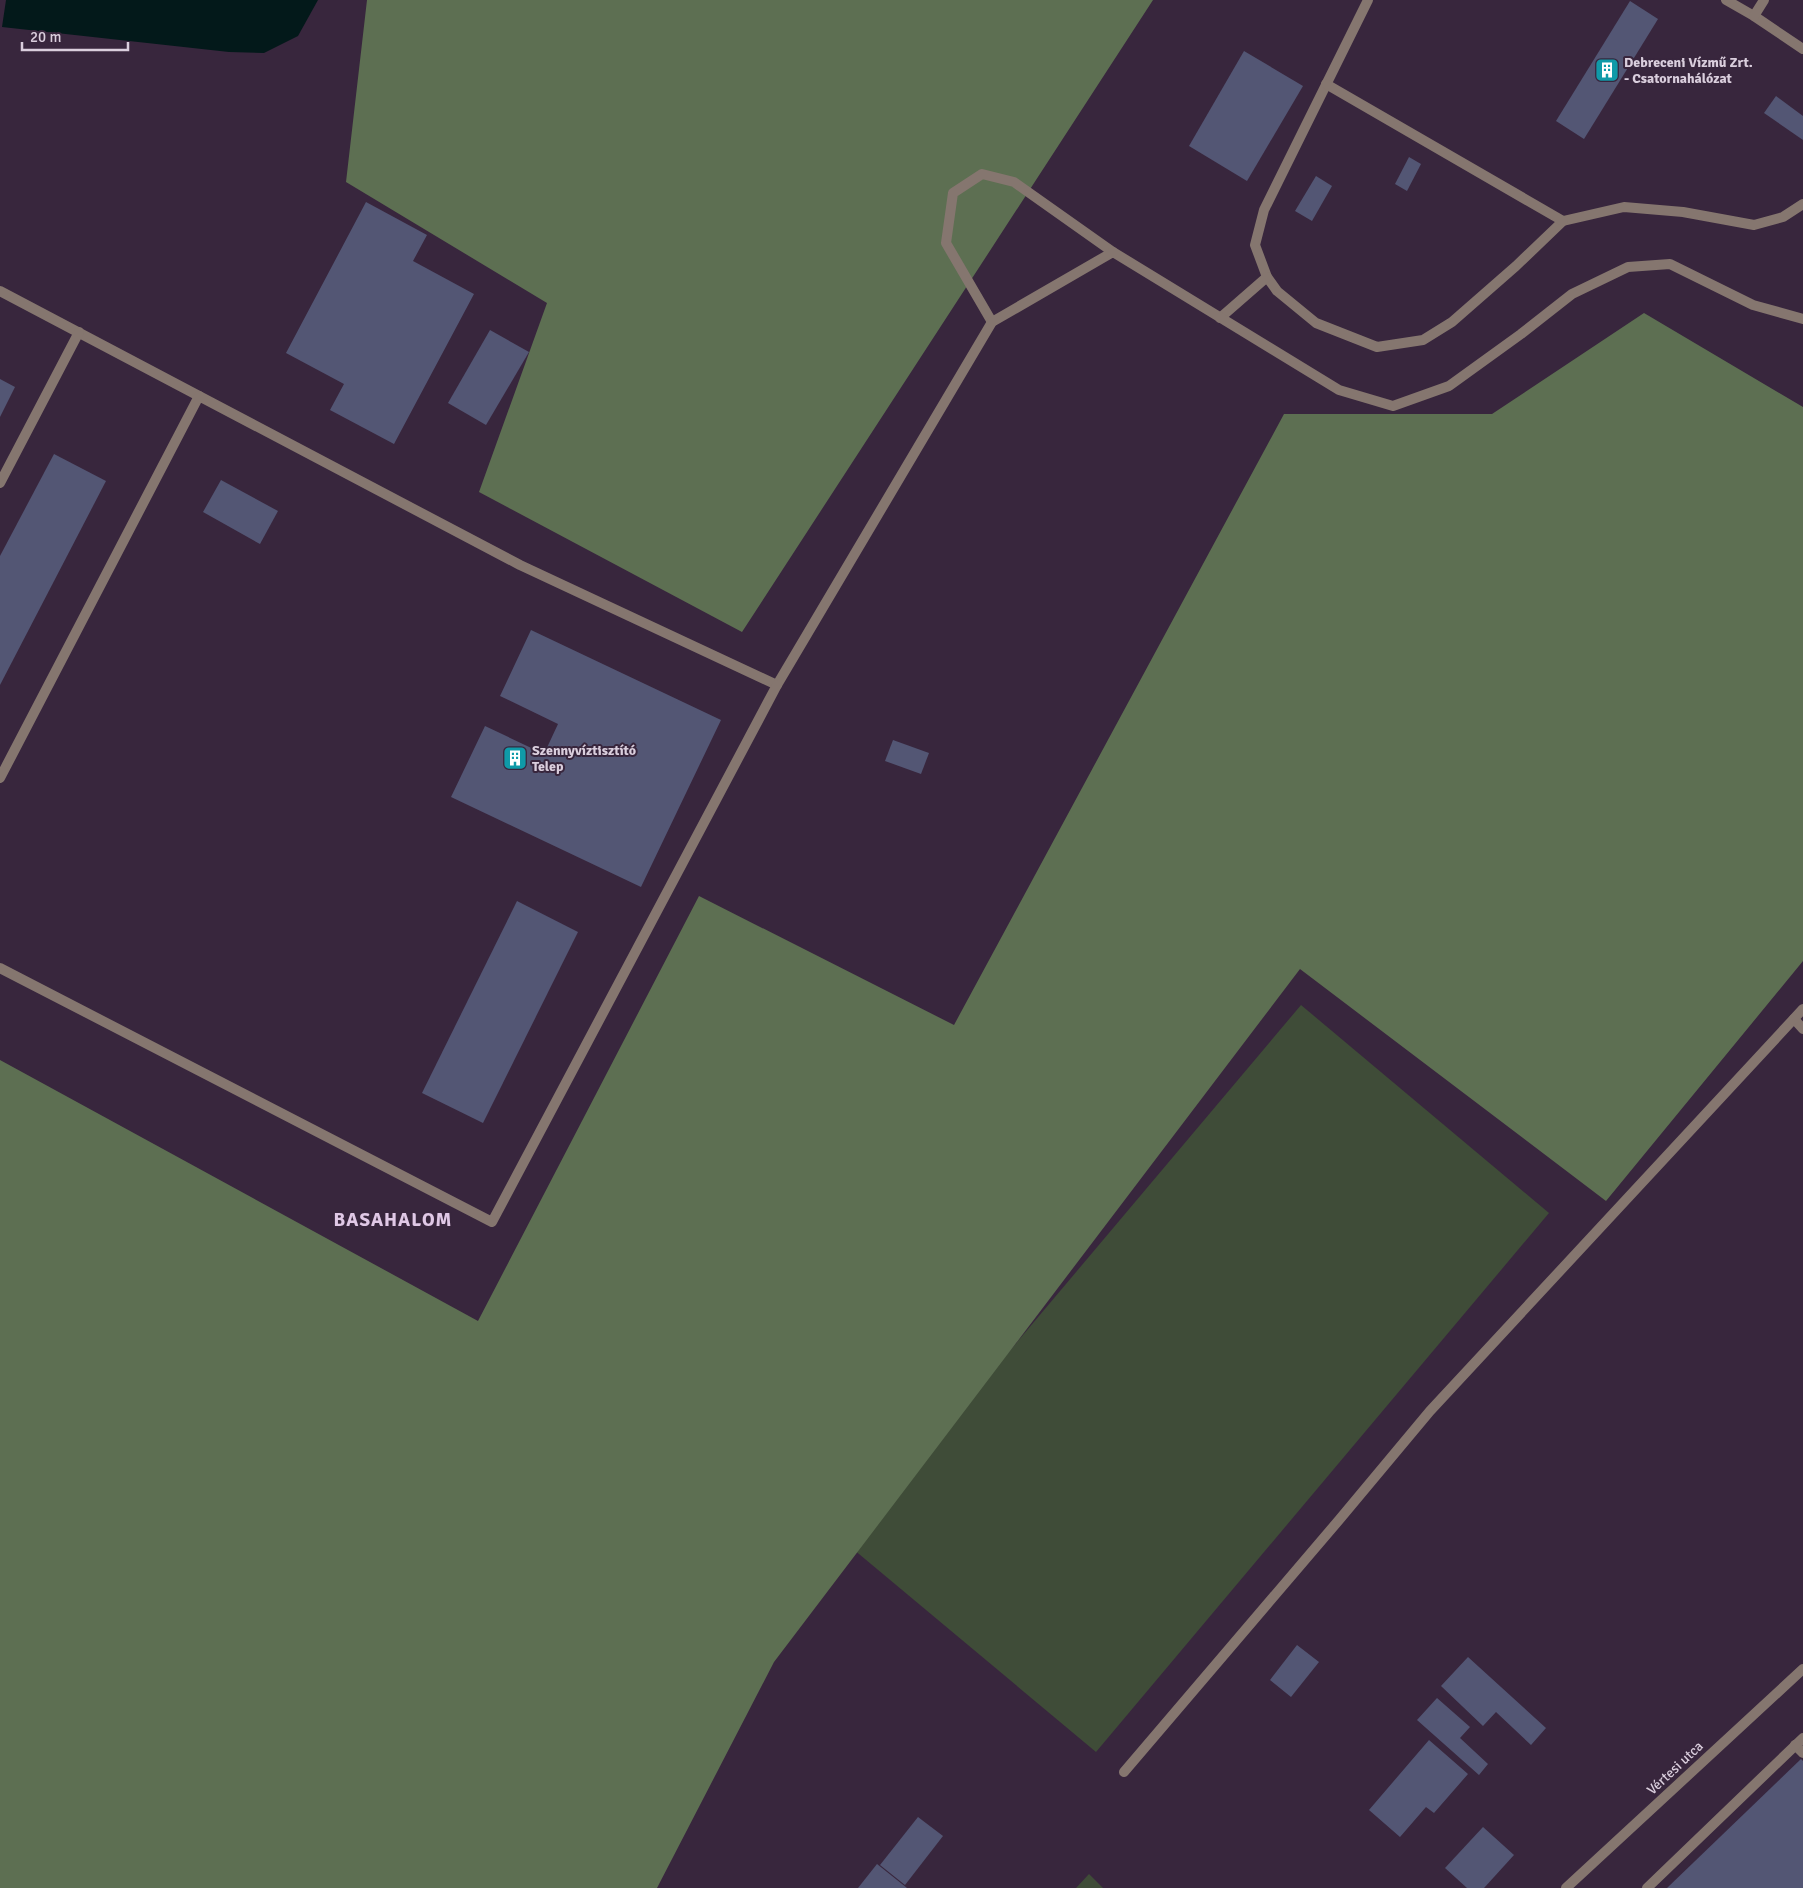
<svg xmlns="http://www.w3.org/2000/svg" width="1803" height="1888" font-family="Signika,sans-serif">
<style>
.green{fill:#3f4c38}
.forest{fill:#5d6f52}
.water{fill:#03191a}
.building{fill:#535674}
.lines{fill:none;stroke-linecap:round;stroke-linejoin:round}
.service{stroke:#85766f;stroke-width:10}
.minor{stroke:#85766f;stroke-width:10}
.labels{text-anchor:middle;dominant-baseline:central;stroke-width:4;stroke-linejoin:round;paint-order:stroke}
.poi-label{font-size:14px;font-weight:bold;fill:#dacedd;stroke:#38263d;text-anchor:start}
.street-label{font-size:14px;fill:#dacedd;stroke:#38263d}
.district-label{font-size:19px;font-weight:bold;letter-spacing:1px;fill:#e0c8e6;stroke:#38263d}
</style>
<rect width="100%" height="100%" fill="#38263d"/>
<g class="green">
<path d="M1301 1005 1549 1213 1096 1752 847 1544Z"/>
<path d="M1089 1874 1103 1888H1076Z"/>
</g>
<g class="forest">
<path d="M367 0H1153L742 632 479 492 547 303 346 182Z"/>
<path d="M1644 313 1803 407V961L1606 1201 1300 969 774 1662 657 1888H0V1060L478 1321 699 896 954 1025 1284 414H1492Z"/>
</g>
<path class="water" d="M6 0H318L298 36 264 53 229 52 2 27Z"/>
<g class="building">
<path d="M1630 1 1658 19 1584 139 1556 121Z"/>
<path d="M1244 51 1303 86 1247 181 1189 146Z"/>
<path d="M1776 96 1803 116V140L1764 113Z"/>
<path d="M1409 157 1421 164 1407 191 1395 184Z"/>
<path d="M1316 176 1332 186 1312 221 1295 211Z"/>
<path d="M366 202 427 235 413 261 474 294 394 444 330 410 344 384 286 353Z"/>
<path d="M490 330 529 352 486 425 448 403Z"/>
<path d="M0 379 15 387 0 417Z"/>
<path d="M54 454 106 481 0 685V556Z"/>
<path d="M221 480 278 511 260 544 203 512Z"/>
<path d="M531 630 721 720 641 887 451 797 485 726 544 754 558 724 500 696Z"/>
<path d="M893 740 929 753 921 774 885 761Z"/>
<path d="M517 901 578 932 483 1123 422 1093Z"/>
<path d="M1297 1645 1319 1662 1291 1697 1270 1680Z"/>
<path d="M1468 1657 1546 1728 1531 1745 1496 1712 1483 1726 1441 1686Z"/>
<path d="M1437 1698 1470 1727 1460 1738 1488 1764 1479 1775 1417 1720Z"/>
<path d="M1429 1740 1468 1774 1434 1813 1426 1807 1400 1837 1369 1810Z"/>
<path d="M1801 1759 1803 1761V1888H1667Z"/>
<path d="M918 1817 943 1836 905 1885 880 1865Z"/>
<path d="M1483 1827 1514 1855 1484 1888H1467L1445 1868Z"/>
<path d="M877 1864 907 1888H858Z"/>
</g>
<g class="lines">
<g class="service">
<path d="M1368 0 1264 210 1255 245 1267 277 1277 291 1316 323 1377 347 1423 340 1452 322 1516 266 1563 221 1624 207 1683 212 1754 225 1783 217 1803 204"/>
<path d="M1726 0 1754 16 1803 49"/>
<path d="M1754 16 1764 0"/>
<path d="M1326 84 1563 221"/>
<path d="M0 291 199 396"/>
<path d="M1220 318 1267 277"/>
<path d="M992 322 946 243 953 193 982 174 1014 182 1113 252"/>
<path d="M0 483 79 332"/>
<path d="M0 778 199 396 520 565 777 685 992 322 1113 252 1339 390 1393 406 1449 386 1521 334 1572 294 1628 267 1670 264 1753 305 1803 319"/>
<path d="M0 968 492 1222 777 685"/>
<path d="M1794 1019 1803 1029"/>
<path d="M1795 1745 1803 1753"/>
<path d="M1647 1888 1803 1738"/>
</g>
<g class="minor">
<path d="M1124 1772 1339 1520 1430 1411 1803 1009"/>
<path d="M1566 1888 1803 1669"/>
</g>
</g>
<defs>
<g id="building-square" transform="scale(1.25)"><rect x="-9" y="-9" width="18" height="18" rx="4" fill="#0f9aa8" stroke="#38263d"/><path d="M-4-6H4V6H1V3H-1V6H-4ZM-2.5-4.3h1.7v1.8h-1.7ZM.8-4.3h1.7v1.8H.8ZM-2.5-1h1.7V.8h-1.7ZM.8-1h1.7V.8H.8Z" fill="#fff"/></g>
</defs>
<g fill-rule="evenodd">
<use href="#building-square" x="1607" y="70"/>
<use href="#building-square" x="515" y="758"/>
</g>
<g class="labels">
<g class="poi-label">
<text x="1624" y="62">Debreceni Vízmű Zrt.<tspan x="1624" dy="16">- Csatornahálózat</tspan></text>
<text x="532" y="750">Szennyvíztisztító<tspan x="532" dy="16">Telep</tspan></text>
</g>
<g class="street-label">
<text transform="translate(1675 1768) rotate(-43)">Vértesi utca</text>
</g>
<g class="district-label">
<text x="393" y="1220">BASAHALOM</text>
</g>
</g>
<path d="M22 42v8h106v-8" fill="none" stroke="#dacedd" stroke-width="2.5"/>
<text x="30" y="42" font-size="15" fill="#dacedd" stroke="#38263d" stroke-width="4" paint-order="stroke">20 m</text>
</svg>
